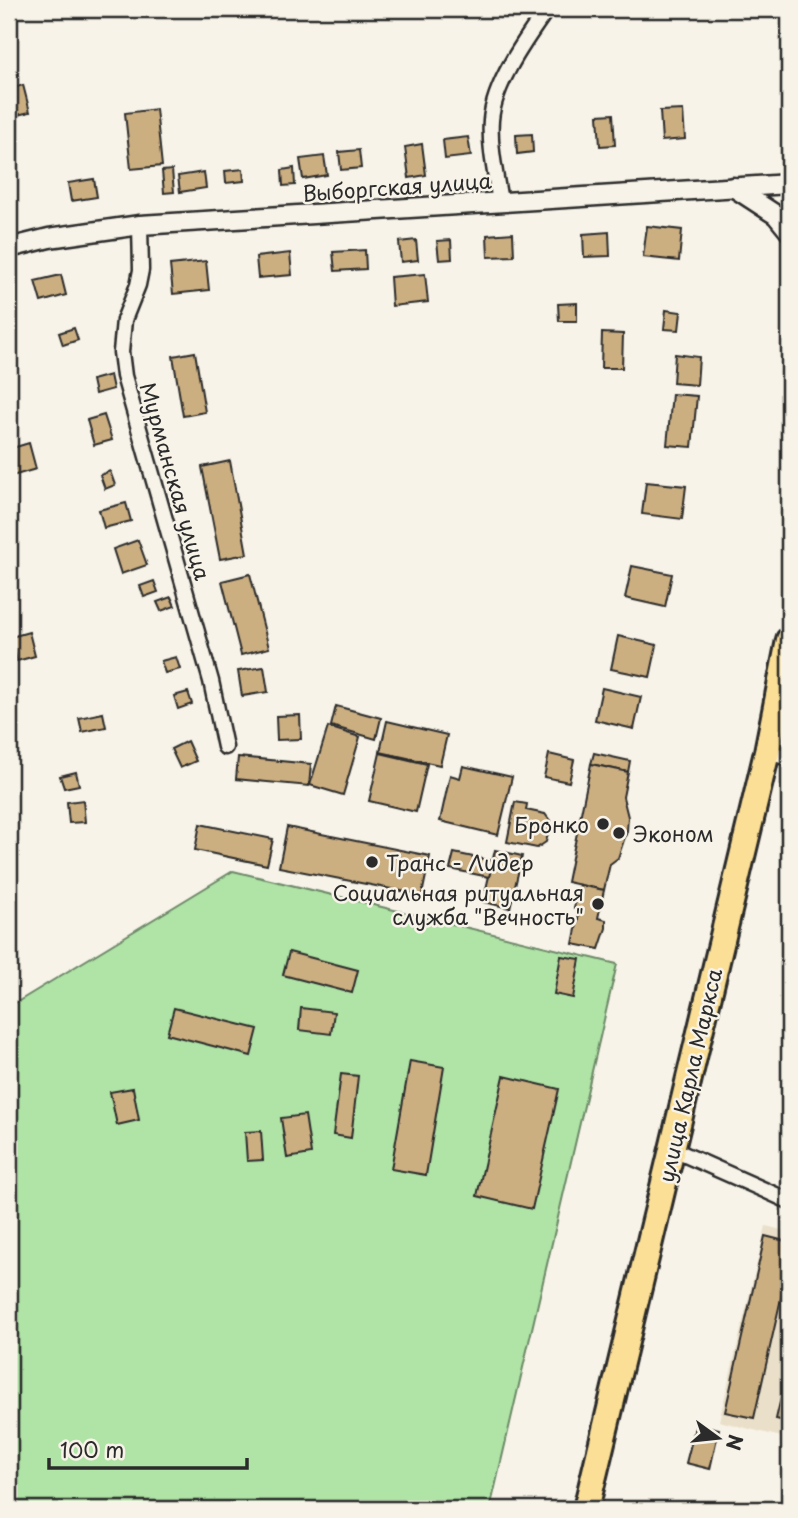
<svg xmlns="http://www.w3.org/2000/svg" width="798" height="1518" font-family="'Playpen Sans',sans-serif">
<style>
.built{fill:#eadfc9}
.green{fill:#afe4a6;stroke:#6d8868;stroke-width:2}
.building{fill:#ccaf81;stroke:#2b2b2b;stroke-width:2}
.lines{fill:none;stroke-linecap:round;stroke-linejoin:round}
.minor-casing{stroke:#2b2b2b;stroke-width:19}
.tertiary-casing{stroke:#2b2b2b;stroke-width:23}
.trunk-casing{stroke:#2b2b2b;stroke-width:30}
.minor{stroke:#f7f3e8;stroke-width:14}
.tertiary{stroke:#f7f3e8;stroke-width:18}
.trunk{stroke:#fbdf96;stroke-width:24}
.poi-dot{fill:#2b2b2b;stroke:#f7f3e8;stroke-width:2.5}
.labels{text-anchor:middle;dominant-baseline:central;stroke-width:5;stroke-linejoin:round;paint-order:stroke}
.street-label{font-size:21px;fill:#2b2b2b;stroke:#f7f3e8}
.poi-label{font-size:21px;fill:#2b2b2b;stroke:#f7f3e8;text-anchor:end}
</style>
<rect width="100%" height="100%" fill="#f7f3e8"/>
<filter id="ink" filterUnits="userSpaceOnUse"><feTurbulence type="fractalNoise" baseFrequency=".0143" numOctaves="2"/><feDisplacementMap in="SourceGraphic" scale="14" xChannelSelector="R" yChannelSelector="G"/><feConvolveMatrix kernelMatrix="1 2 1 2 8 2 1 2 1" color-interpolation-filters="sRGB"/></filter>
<g filter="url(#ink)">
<path class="built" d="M766 1226 789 1232V1439L719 1421Z"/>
<path class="green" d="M233 871 617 964 490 1509H9V1007Z"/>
<g class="building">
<path d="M23 85 30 112 13 116 9 89Z"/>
<path d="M156 109 162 166 131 169 125 113Z"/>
<path d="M683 110 685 139 662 141 660 111Z"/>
<path d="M613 114 615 145 600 146 598 115Z"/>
<path d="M532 134 533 152 517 154 516 135Z"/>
<path d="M468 137 471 156 445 159 443 140Z"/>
<path d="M422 144 426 175 409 178 405 147Z"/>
<path d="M359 150 361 168 341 170 339 152Z"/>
<path d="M324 156 327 175 303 179 300 159Z"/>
<path d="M294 168 295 185 283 186 282 170Z"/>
<path d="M243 169 244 181 226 183 225 171Z"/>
<path d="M172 170 174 192 164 193 162 171Z"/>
<path d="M204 172 206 188 180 192 178 176Z"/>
<path d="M94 179 97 197 71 201 68 183Z"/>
<path d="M647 226 682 230 679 261 643 257Z"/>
<path d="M609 232 610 256 584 257 583 234Z"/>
<path d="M513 233 514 256 488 257 487 235Z"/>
<path d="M416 240 418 260 401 262 399 242Z"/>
<path d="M451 240 452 259 439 260 437 241Z"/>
<path d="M365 250 366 269 335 271 333 252Z"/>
<path d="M290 253 292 275 258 278 256 257Z"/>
<path d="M206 261 209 290 173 294 170 265Z"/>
<path d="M425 274 428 302 392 306 390 277Z"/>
<path d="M61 275 66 295 41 302 35 281Z"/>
<path d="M577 303V321H559L558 304Z"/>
<path d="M666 310 681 312 679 330 664 329Z"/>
<path d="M74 328 78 340 63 345 59 333Z"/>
<path d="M602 333 623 334 622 368H601Z"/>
<path d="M195 352 205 412 183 416 173 356Z"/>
<path d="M675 354 699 357 697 385 673 383Z"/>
<path d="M110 375 113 389 95 394 92 380Z"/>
<path d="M672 394 697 396 692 447 667 445Z"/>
<path d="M104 415 112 440 94 445 87 420Z"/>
<path d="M29 443 36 469 9 477V449Z"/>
<path d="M230 461 247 554 220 559 202 467Z"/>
<path d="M110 471 115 485 105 489 100 475Z"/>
<path d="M646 482 686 486 682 519 642 514Z"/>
<path d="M126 503 131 521 104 528 99 510Z"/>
<path d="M138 540 147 565 121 574 113 549Z"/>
<path d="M632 566 672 574 665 607 625 598Z"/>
<path d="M10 573 15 593 9 594V574Z"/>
<path d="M250 574 269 648 241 655 222 581Z"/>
<path d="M154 581 158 592 144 597 140 586Z"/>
<path d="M171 597 175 606 161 611 157 602Z"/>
<path d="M29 632 35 656 17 661 11 637Z"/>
<path d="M618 636 657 645 650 677 611 669Z"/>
<path d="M176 657 180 669 165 673 161 661Z"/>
<path d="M264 667 268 692 242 696 238 671Z"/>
<path d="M602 688 641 697 634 729 595 720Z"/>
<path d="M188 692 192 704 178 709 174 696Z"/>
<path d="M336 706 381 718 376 739 331 726Z"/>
<path d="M103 713 106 727 82 732 79 718Z"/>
<path d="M300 715 301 739 277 740 276 716Z"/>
<path d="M387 721 447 735 440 765 380 752Z"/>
<path d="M328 727 360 737 343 795 310 785Z"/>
<path d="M187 741 196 761 180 768 171 749Z"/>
<path d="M380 753 427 764 416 812 369 801Z"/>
<path d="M594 753 630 761 628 772 591 764Z"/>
<path d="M549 754 574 760 569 782 544 777Z"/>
<path d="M238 757 311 764 309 786 236 779Z"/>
<path d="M591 764 628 772 623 797 628 817 627 831 618 858 610 864 604 890 567 882Z"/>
<path d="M463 766 512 777 498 835 440 821 450 775 460 778Z"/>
<path d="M76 772 79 785 64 788 60 776Z"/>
<path d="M83 800 85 822 69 823 67 802Z"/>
<path d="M515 802 527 804 526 810 545 814 551 822 546 842 537 848 507 842Z"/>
<path d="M200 824 273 839 267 865 195 850Z"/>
<path d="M287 827 430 856 422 895 279 867Z"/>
<path d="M495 850 522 856 510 908 483 902Z"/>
<path d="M454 853 493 861 489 877 450 869Z"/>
<path d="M579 885 604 890 598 918 606 920V928L599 949 573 944 580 909 574 908Z"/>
<path d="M289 952 358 970 352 993 283 975Z"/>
<path d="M561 956 580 959 573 998 554 994Z"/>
<path d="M174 1008 258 1029 251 1056 167 1034Z"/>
<path d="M301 1008 334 1012 331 1034 299 1030Z"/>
<path d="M410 1061 444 1067 426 1175 391 1169Z"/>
<path d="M341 1074 358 1076 351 1138 333 1135Z"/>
<path d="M504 1076 559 1089 532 1209 477 1196Z"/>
<path d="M133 1088 139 1120 117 1125 110 1092Z"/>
<path d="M305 1115 311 1154 287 1158 281 1118Z"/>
<path d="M261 1131 263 1160 247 1161 245 1132Z"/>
<path d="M765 1236 789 1242V1263L754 1418 725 1412Z"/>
<path d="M784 1385 789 1387V1422L776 1419Z"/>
<path d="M696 1424 719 1429 710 1469 686 1463Z"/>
</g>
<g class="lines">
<g class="minor-casing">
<g id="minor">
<path d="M500 202C496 176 489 147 491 120 494 83 526 39 547 9"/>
<path d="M140 225 141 270 138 285 124 320 121 352 124 376 211 681 225 747"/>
<path d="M767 752 789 758"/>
<path d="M672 1149 789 1201"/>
</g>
</g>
<g class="tertiary-casing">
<g id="tertiary">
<path d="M733 187 776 215 789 231"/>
<path d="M9 248 49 238 140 225 789 184"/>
</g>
</g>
<g class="trunk-casing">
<path id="trunk" d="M586 1509 767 752 789 640"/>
</g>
<use href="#minor" class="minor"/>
<use href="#tertiary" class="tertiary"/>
<use href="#trunk" class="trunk"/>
</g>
</g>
<g class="poi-dot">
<circle cx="603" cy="824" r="7"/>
<circle cx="619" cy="833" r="7"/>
<circle cx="372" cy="862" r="7"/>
<circle cx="598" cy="904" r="7"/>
</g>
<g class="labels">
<g class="street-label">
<text transform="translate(397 186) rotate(-4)">Выборгская улица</text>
<text transform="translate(176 481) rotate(74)">Мурманская улица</text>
<text transform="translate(689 1075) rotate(-77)">улица Карла Маркса</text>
</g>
<g class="poi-label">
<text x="589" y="824">Бронко</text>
<text x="633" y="833" text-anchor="start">Эконом</text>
<text x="386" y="862" text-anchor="start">Транс - Лидер</text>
<text x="584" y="892">Социальная ритуальная<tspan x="584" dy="24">служба "Вечность"</tspan></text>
</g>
</g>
<rect width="798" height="1518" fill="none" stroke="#f7f3e8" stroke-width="35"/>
<rect x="18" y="18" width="763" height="1483" fill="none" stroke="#2b2b2b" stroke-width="2.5" filter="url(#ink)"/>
<g transform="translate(718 1438) rotate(105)" stroke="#f7f3e8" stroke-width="5" paint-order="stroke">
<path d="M0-5L12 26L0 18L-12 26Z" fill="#2b2b2b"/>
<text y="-10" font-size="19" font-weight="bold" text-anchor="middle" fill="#2b2b2b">N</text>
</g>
<path d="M49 1458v10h198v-10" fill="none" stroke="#2b2b2b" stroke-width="3.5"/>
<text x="60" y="1458" font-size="21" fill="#2b2b2b" stroke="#f7f3e8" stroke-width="5" paint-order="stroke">100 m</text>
</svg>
